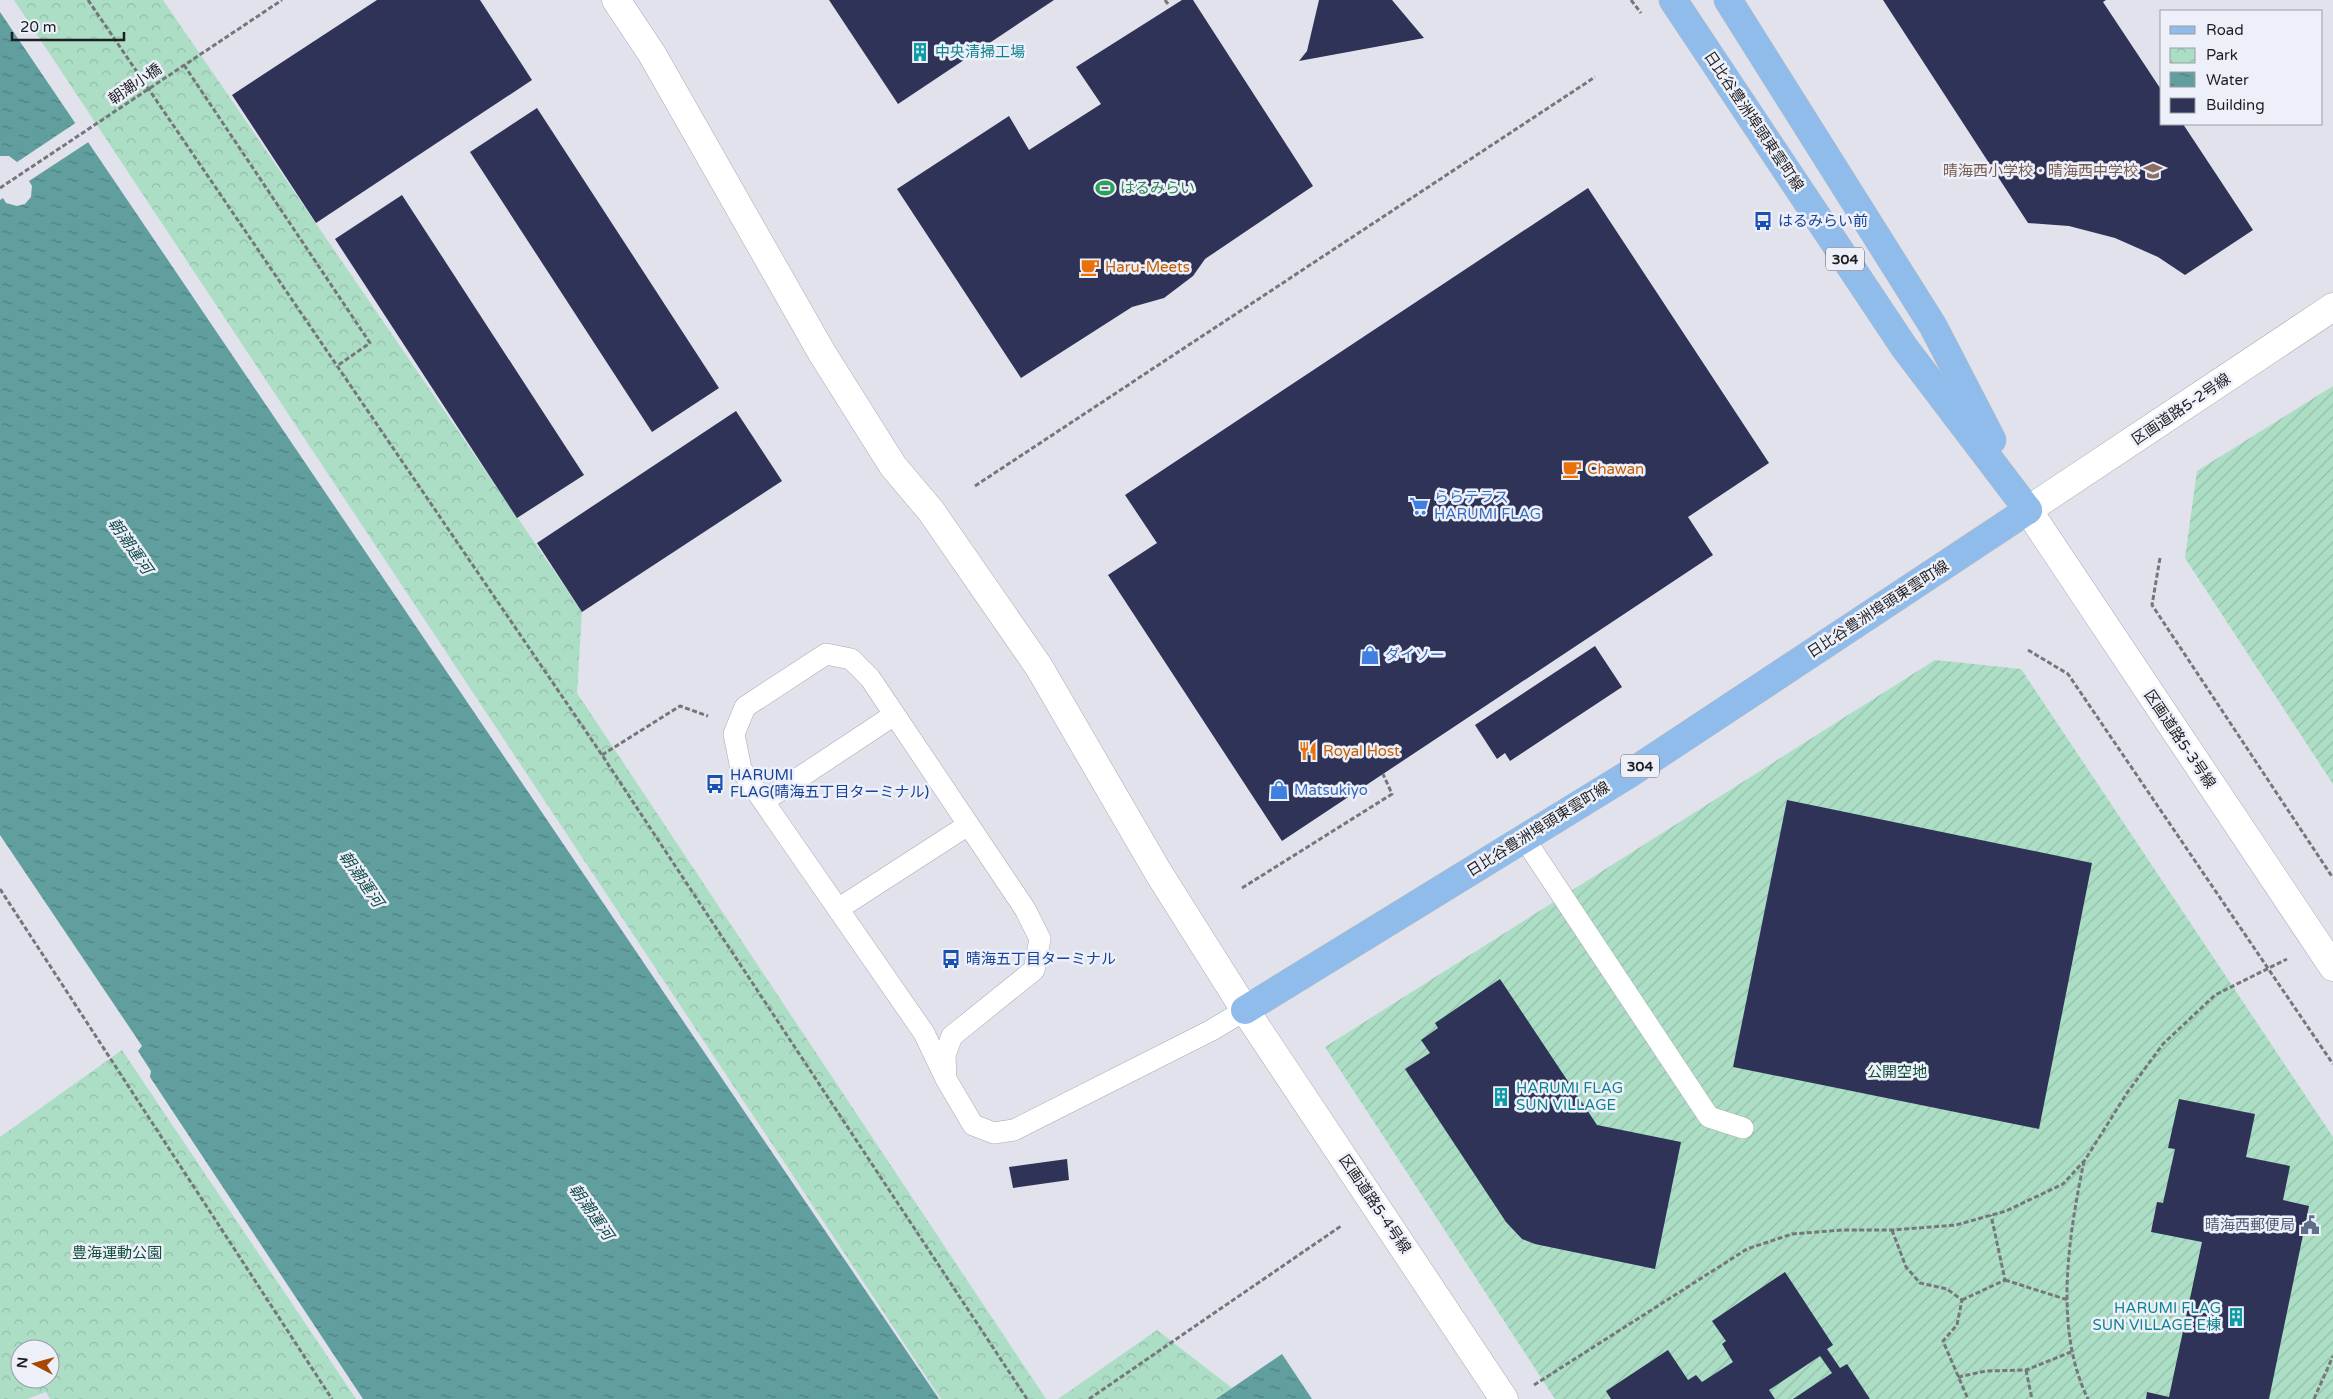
<svg xmlns="http://www.w3.org/2000/svg" width="2333" height="1399" font-family="'Varela Round','Noto Sans JP',sans-serif">
<style>
.park{fill:url(#park-crowns);fill-rule:evenodd}
.garden{fill:url(#garden-furrows)}
.water{fill:url(#water-ripples)}
.pier{fill:#e1e2eb}
.building{fill:#2e3357}
.lines{fill:none;stroke-linecap:round;stroke-linejoin:round}
.lane-casing{stroke:#a8aab2;stroke-width:22}
.secondary-casing{stroke:#a8aab2;stroke-width:29}
.primary-casing{stroke:#c0c0c1;stroke-width:29}
.path{stroke:#76777d;stroke-width:3;stroke-dasharray:5 2.5;stroke-linecap:butt}
.lane{stroke:#fff;stroke-width:21}
.secondary{stroke:#fff;stroke-width:28}
.primary{stroke:#8fbceb;stroke-width:28}
.path-bridge{stroke:#76777d;stroke-width:3;stroke-dasharray:5 2.5;stroke-linecap:butt}
.labels{text-anchor:middle;dominant-baseline:central;stroke-width:5;stroke-linejoin:round;paint-order:stroke}
.shield{fill:#eef0f9;stroke:#5c5e62;stroke-width:1}
.shield-label{font-size:14px;font-weight:bold;fill:#1e1f22}
.culture-label{font-size:15px;fill:#0d838f;stroke:#eef0f9;text-anchor:start}
.street-label{font-size:15px;fill:#1e1f22;stroke:#eef0f9}
.education-label{font-size:15px;fill:#785e54;stroke:#eef0f9;text-anchor:end}
.leisure-label{font-size:15px;fill:#27864d;stroke:#eef0f9;text-anchor:start}
.transit-label{font-size:15px;fill:#164399;stroke:#eef0f9;text-anchor:start}
.food-label{font-size:15px;fill:#c56008;stroke:#eef0f9;text-anchor:start}
.shop-label{font-size:15px;fill:#366cbe;stroke:#eef0f9;text-anchor:start}
.park-label{font-size:15px;fill:#0f4f38;stroke:#eef0f9}
.service-label{font-size:15px;fill:#4e5e75;stroke:#eef0f9;text-anchor:end}
.water-label{font-size:16px;font-style:italic;fill:#144c4c;stroke:#eef0f9}
</style>
<defs>
<pattern id="park-crowns" width="20" height="18" patternUnits="userSpaceOnUse" patternTransform="scale(1.25)"><rect width="20" height="18" fill="#acdec5"/><path d="M2 6a3 3 0 1 1 6 0M12 15a3 3 0 1 1 6 0" fill="none" stroke="#94bea9"/></pattern>
<pattern id="garden-furrows" width="10" height="10" patternUnits="userSpaceOnUse" patternTransform="scale(1.25)"><rect width="10" height="10" fill="#acdec5"/><path d="M-1 1l2-2M0 10L10 0M9 11l2-2" fill="none" stroke="#94bea9"/></pattern>
<pattern id="water-ripples" width="26" height="14" patternUnits="userSpaceOnUse" patternTransform="scale(1.25)"><rect width="26" height="14" fill="#619e9e"/><path d="M2 4q2-2 4 0t4 0M15 11q2-2 4 0t4 0" fill="none" stroke="#4f8080"/></pattern>
</defs>
<rect width="100%" height="100%" fill="#e1e2eb"/>
<g class="park">
<path d="M14 0H163L582 612 577 693 1046 1399H941Z"/>
<path d="M122 1050 356 1399H50L46 1392 27 1399H0V1137ZM20 1349H50V1379H20Z"/>
<path d="M1157 1330 1232 1388 1216 1399H1058Z"/>
</g>
<g class="garden">
<path d="M2333 386V784L2185 558 2197 471Z"/>
<path d="M1935 660 2021 669 2333 1137V1399H1555L1325 1047Z"/>
</g>
<g class="water">
<path d="M0 12 939 1399H363L150 1077 151 1071 138 1051 142 1046 0 835Z"/>
<path d="M1282 1354 1312 1399H1216Z"/>
</g>
<path class="pier" d="M77 122 90 141 29 181 32 186 31 197 25 204 17 206 6 203 3 198 0 200V156H9L17 162Z"/>
<g class="building">
<path d="M377 0H480L532 80 316 223 232 95Z"/>
<path d="M829 0H1054L898 104Z"/>
<path d="M1182 0H1193L1313 186 1205 259 1193 276 1164 298 1132 307 1021 378 897 189 1009 116 1029 150 1101 104 1076 67Z"/>
<path d="M1319 0H1392L1424 38 1299 61 1307 51Z"/>
<path d="M1883 0H2106L2103 2 2162 91V124H2183L2253 230 2185 275 2158 257 2115 238 2069 226 2028 223Z"/>
<path d="M537 108 719 388 652 432 470 152Z"/>
<path d="M1588 188 1769 463 1688 517 1713 555 1282 841 1108 575 1157 543 1125 495Z"/>
<path d="M402 195 584 475 517 518 335 239Z"/>
<path d="M736 411 782 481 582 612 537 543Z"/>
<path d="M1595 646 1622 687 1510 761 1505 753 1497 759 1475 725Z"/>
<path d="M1787 800 2092 863 2039 1129 1733 1067Z"/>
<path d="M1500 979 1597 1125 1681 1142 1655 1269 1535 1244 1522 1239 1506 1222 1405 1069 1430 1053 1421 1040 1438 1028 1435 1023Z"/>
<path d="M2179 1099 2255 1114 2246 1157 2290 1166 2283 1200 2309 1206 2269 1399H2146L2147 1392 2169 1397 2202 1242 2151 1232 2157 1202 2163 1203 2175 1149 2168 1148Z"/>
<path d="M1067 1159 1069 1180 1013 1188 1009 1167Z"/>
<path d="M1785 1272 1833 1345 1827 1349 1840 1368 1847 1364 1870 1399H1793L1832 1373 1820 1356 1769 1390 1775 1399H1611L1606 1391 1668 1350 1688 1380 1696 1375 1702 1382 1733 1362 1722 1344 1726 1341 1712 1321Z"/>
</g>
<g class="lines">
<g class="lane-casing">
<g id="lane">
<path d="M764 801 894 715"/>
<path d="M1524 838 1709 1117 1743 1128"/>
<path d="M838 909 968 825"/>
<path d="M946 1079 945 1055 952 1036 1034 970 1040 939 1025 909 870 678 851 659 826 654 745 707 734 734 741 769 924 1033 946 1079 973 1125 994 1133 1014 1130 1212 1030 1245 1010"/>
</g>
</g>
<g class="secondary-casing">
<g id="secondary">
<path d="M616 0 652 54 822 353 893 466 931 511 1039 667 1158 872 1245 1010 1504 1399"/>
<path d="M2333 307 2028 510 2333 967"/>
</g>
</g>
<g class="primary-casing">
<g id="primary">
<path d="M1673 0 1904 347 2028 510"/>
<path d="M1728 0 1933 326 1992 440"/>
<path d="M1245 1010 1629 774 2028 510"/>
</g>
</g>
<g class="path">
<path d="M88 0 602 755 1027 1399"/>
<path d="M1165 0 1168 4"/>
<path d="M1631 0 1641 13"/>
<path d="M184 65 370 343 337 366"/>
<path d="M975 486 1595 77"/>
<path d="M2160 558 2152 605 2333 878"/>
<path d="M2028 650 2068 674 2333 1064"/>
<path d="M602 755 680 706 708 716"/>
<path d="M1242 888 1392 794 1383 774"/>
<path d="M0 889 332 1399"/>
<path d="M2084 1161C2069 1235 2053 1328 2088 1399"/>
<path d="M1892 1230 1906 1267 1920 1283 1947 1289 1962 1300 1957 1325 1943 1341 1968 1399"/>
<path d="M2005 1280 2068 1300"/>
<path d="M1962 1300 2005 1280 1991 1215"/>
<path d="M2026 1370 2032 1399"/>
<path d="M1958 1377 1986 1371 2026 1370 2071 1352"/>
<path d="M1534 1385 1747 1249 1792 1234 1842 1230H1892L1956 1225 2006 1211 2063 1184 2085 1160 2127 1093 2163 1044 2215 995 2287 959"/>
<path d="M1089 1399 1341 1226"/>
<path d="M2314 1399 2333 1356"/>
</g>
<use href="#lane" class="lane"/>
<use href="#secondary" class="secondary"/>
<use href="#primary" class="primary"/>
<path class="path-bridge" d="M0 188 282 0"/>
</g>
<defs>
<g id="building-bare" transform="scale(1.5)"><path d="M-4-6H4V6H1V3H-1V6H-4ZM-2.5-4.3h1.7v1.8h-1.7ZM.8-4.3h1.7v1.8H.8ZM-2.5-1h1.7V.8h-1.7ZM.8-1h1.7V.8H.8Z" fill="#0f9aa8" stroke="#eef0f9" stroke-width="2.5" paint-order="stroke"/></g>
<g id="school-bare" transform="scale(1.5)"><path d="M0-5L7-2L0 1L-7-2ZM-4 1L0 2.5L4 1V4Q0 6-4 4Z" fill="#8d6e63" stroke="#eef0f9" stroke-width="2.5" paint-order="stroke"/></g>
<g id="stadium-bare" transform="scale(1.5)"><path d="M0-5a6.5 5 0 1 0 0 10a6.5 5 0 1 0 0-10ZM-3.5-1.8h7v3.6h-7Z" fill="#2e9e5b" stroke="#eef0f9" stroke-width="2.5" paint-order="stroke"/></g>
<g id="bus-bare" transform="scale(1.5)"><path d="M-5-6H5V4H4V6H2V4H-2V6H-4V4H-5ZM-3.5-4V0h7V-4ZM-3.5 1.2v1.5H-2V1.2ZM2 1.2v1.5H3.5V1.2Z" fill="#1a4fb4" stroke="#eef0f9" stroke-width="2.5" paint-order="stroke"/></g>
<g id="cafe-bare" transform="scale(1.5)"><path d="M-5.5-4.5H6V0H3Q3 3.5 0 3.5H-2.5Q-5.5 3.5-5.5 0ZM3-3.2v2h1.7v-2ZM-6 4.5H4V6H-6Z" fill="#e8710a" stroke="#eef0f9" stroke-width="2.5" paint-order="stroke"/></g>
<g id="supermarket-bare" transform="scale(1.5)"><path d="M-6-5.5h2.5l.6 2H6L4.5 2H-2.5L-4.4-4H-6ZM-1.5 3.2a1.3 1.3 0 1 0 .1 0ZM3 3.2a1.3 1.3 0 1 0 .1 0Z" fill="#3f7fe0" stroke="#eef0f9" stroke-width="2.5" paint-order="stroke"/></g>
<g id="shop-bare" transform="scale(1.5)"><path d="M-5-2.5h2.3a2.7 3.5 0 0 1 5.4 0H5L5.5 6h-11ZM-1.5-2.5h3a1.5 2.3 0 0 0-3 0Z" fill="#3f7fe0" stroke="#eef0f9" stroke-width="2.5" paint-order="stroke"/></g>
<g id="restaurant-bare" transform="scale(1.5)"><path d="M-5-6h1v4h1v-4h1v4h1v-4h1v5L-1.5 .5V6h-2V.5L-5-1ZM5-6V6H3V1.5H1.5Q1.5-4 5-6Z" fill="#e8710a" stroke="#eef0f9" stroke-width="2.5" paint-order="stroke"/></g>
<g id="civic-bare" transform="scale(1.5)"><path d="M-.6-6.5H3V-4.5H.6V-3L4-1V1h2V6H-6V1h2V-1L-.6-3ZM-1.2 2.5V6h2.4V2.5Z" fill="#5c6f8a" stroke="#eef0f9" stroke-width="2.5" paint-order="stroke"/></g>
</defs>
<g fill-rule="evenodd">
<use href="#building-bare" x="920" y="52"/>
<use href="#school-bare" x="2153" y="171"/>
<use href="#stadium-bare" x="1105" y="188"/>
<use href="#bus-bare" x="1763" y="221"/>
<use href="#cafe-bare" x="1090" y="267"/>
<use href="#cafe-bare" x="1572" y="469"/>
<use href="#supermarket-bare" x="1419" y="506"/>
<use href="#shop-bare" x="1370" y="655"/>
<use href="#restaurant-bare" x="1308" y="751"/>
<use href="#bus-bare" x="715" y="784"/>
<use href="#shop-bare" x="1279" y="790"/>
<use href="#bus-bare" x="951" y="959"/>
<use href="#building-bare" x="1501" y="1097"/>
<use href="#civic-bare" x="2310" y="1225"/>
<use href="#building-bare" x="2236" y="1317"/>
</g>
<g class="labels">
<g class="shield">
<rect x="1826" y="247.5" width="38" height="23" rx="4"/>
<rect x="1621" y="754.5" width="38" height="23" rx="4"/>
</g>
<g class="shield-label">
<text x="1845" y="259">304</text>
<text x="1640" y="766">304</text>
</g>
<g class="culture-label">
<text x="935" y="52">中央清掃工場</text>
<text x="1516" y="1088">HARUMI FLAG<tspan x="1516" dy="17">SUN VILLAGE</tspan></text>
<text x="2221" y="1308" text-anchor="end">HARUMI FLAG<tspan x="2221" dy="17">SUN VILLAGE E棟</tspan></text>
</g>
<g class="street-label">
<text transform="translate(135 84) rotate(-34)">朝潮小橋</text>
<text transform="translate(1754 121) rotate(56)">日比谷豊洲埠頭東雲町線</text>
<text transform="translate(2181 409) rotate(-34)">区画道路5-2号線</text>
<text transform="translate(1878 609) rotate(-33)">日比谷豊洲埠頭東雲町線</text>
<text transform="translate(2180 739) rotate(56)">区画道路5-3号線</text>
<text transform="translate(1538 829) rotate(-32)">日比谷豊洲埠頭東雲町線</text>
<text transform="translate(1375 1204) rotate(56)">区画道路5-4号線</text>
</g>
<g class="education-label">
<text x="2138" y="171">晴海西小学校・晴海西中学校</text>
</g>
<g class="leisure-label">
<text x="1120" y="188">はるみらい</text>
</g>
<g class="transit-label">
<text x="1778" y="221">はるみらい前</text>
<text x="730" y="775">HARUMI<tspan x="730" dy="17">FLAG(晴海五丁目ターミナル)</tspan></text>
<text x="966" y="959">晴海五丁目ターミナル</text>
</g>
<g class="food-label">
<text x="1105" y="267">Haru-Meets</text>
<text x="1587" y="469">Chawan</text>
<text x="1323" y="751">Royal Host</text>
</g>
<g class="shop-label">
<text x="1434" y="497">ららテラス<tspan x="1434" dy="17">HARUMI FLAG</tspan></text>
<text x="1385" y="655">ダイソー</text>
<text x="1294" y="790">Matsukiyo</text>
</g>
<g class="park-label">
<text x="1897" y="1072">公開空地</text>
<text x="117" y="1253">豊海運動公園</text>
</g>
<g class="service-label">
<text x="2295" y="1225">晴海西郵便局</text>
</g>
<g class="water-label">
<text transform="translate(130 546) rotate(55)">朝潮運河</text>
<text transform="translate(361 879) rotate(55)">朝潮運河</text>
<text transform="translate(591 1212) rotate(55)">朝潮運河</text>
</g>
</g>
<rect x="2160" y="10" width="162" height="115" fill="#eef0f9" stroke="#9b9ca3"/>
<rect x="2170" y="26" width="25" height="8" fill="#8fbceb" stroke="#9b9ca3"/>
<text x="2206" y="35" font-size="15" fill="#1e1f22">Road</text>
<rect x="2170" y="48" width="25" height="15" fill="url(#park-crowns)" stroke="#9b9ca3"/>
<text x="2206" y="60" font-size="15" fill="#1e1f22">Park</text>
<rect x="2170" y="72" width="25" height="15" fill="url(#water-ripples)" stroke="#9b9ca3"/>
<text x="2206" y="85" font-size="15" fill="#1e1f22">Water</text>
<rect x="2170" y="98" width="25" height="15" fill="#2e3357" stroke="#9b9ca3"/>
<text x="2206" y="110" font-size="15" fill="#1e1f22">Building</text>
<g transform="translate(35 1364) rotate(276)"><circle r="24" fill="#eef0f9" stroke="#9b9ca3"/>
<path d="M0-4L9 19L0 12L-9 19Z" fill="#a84603"/>
<text y="-8" font-size="14" font-weight="bold" text-anchor="middle" fill="#1e1f22">N</text>
</g>
<path d="M12 32v8h112v-8" fill="none" stroke="#1e1f22" stroke-width="2.5"/>
<text x="20" y="32" font-size="15" fill="#1e1f22" stroke="#eef0f9" stroke-width="4" paint-order="stroke">20 m</text>
</svg>
